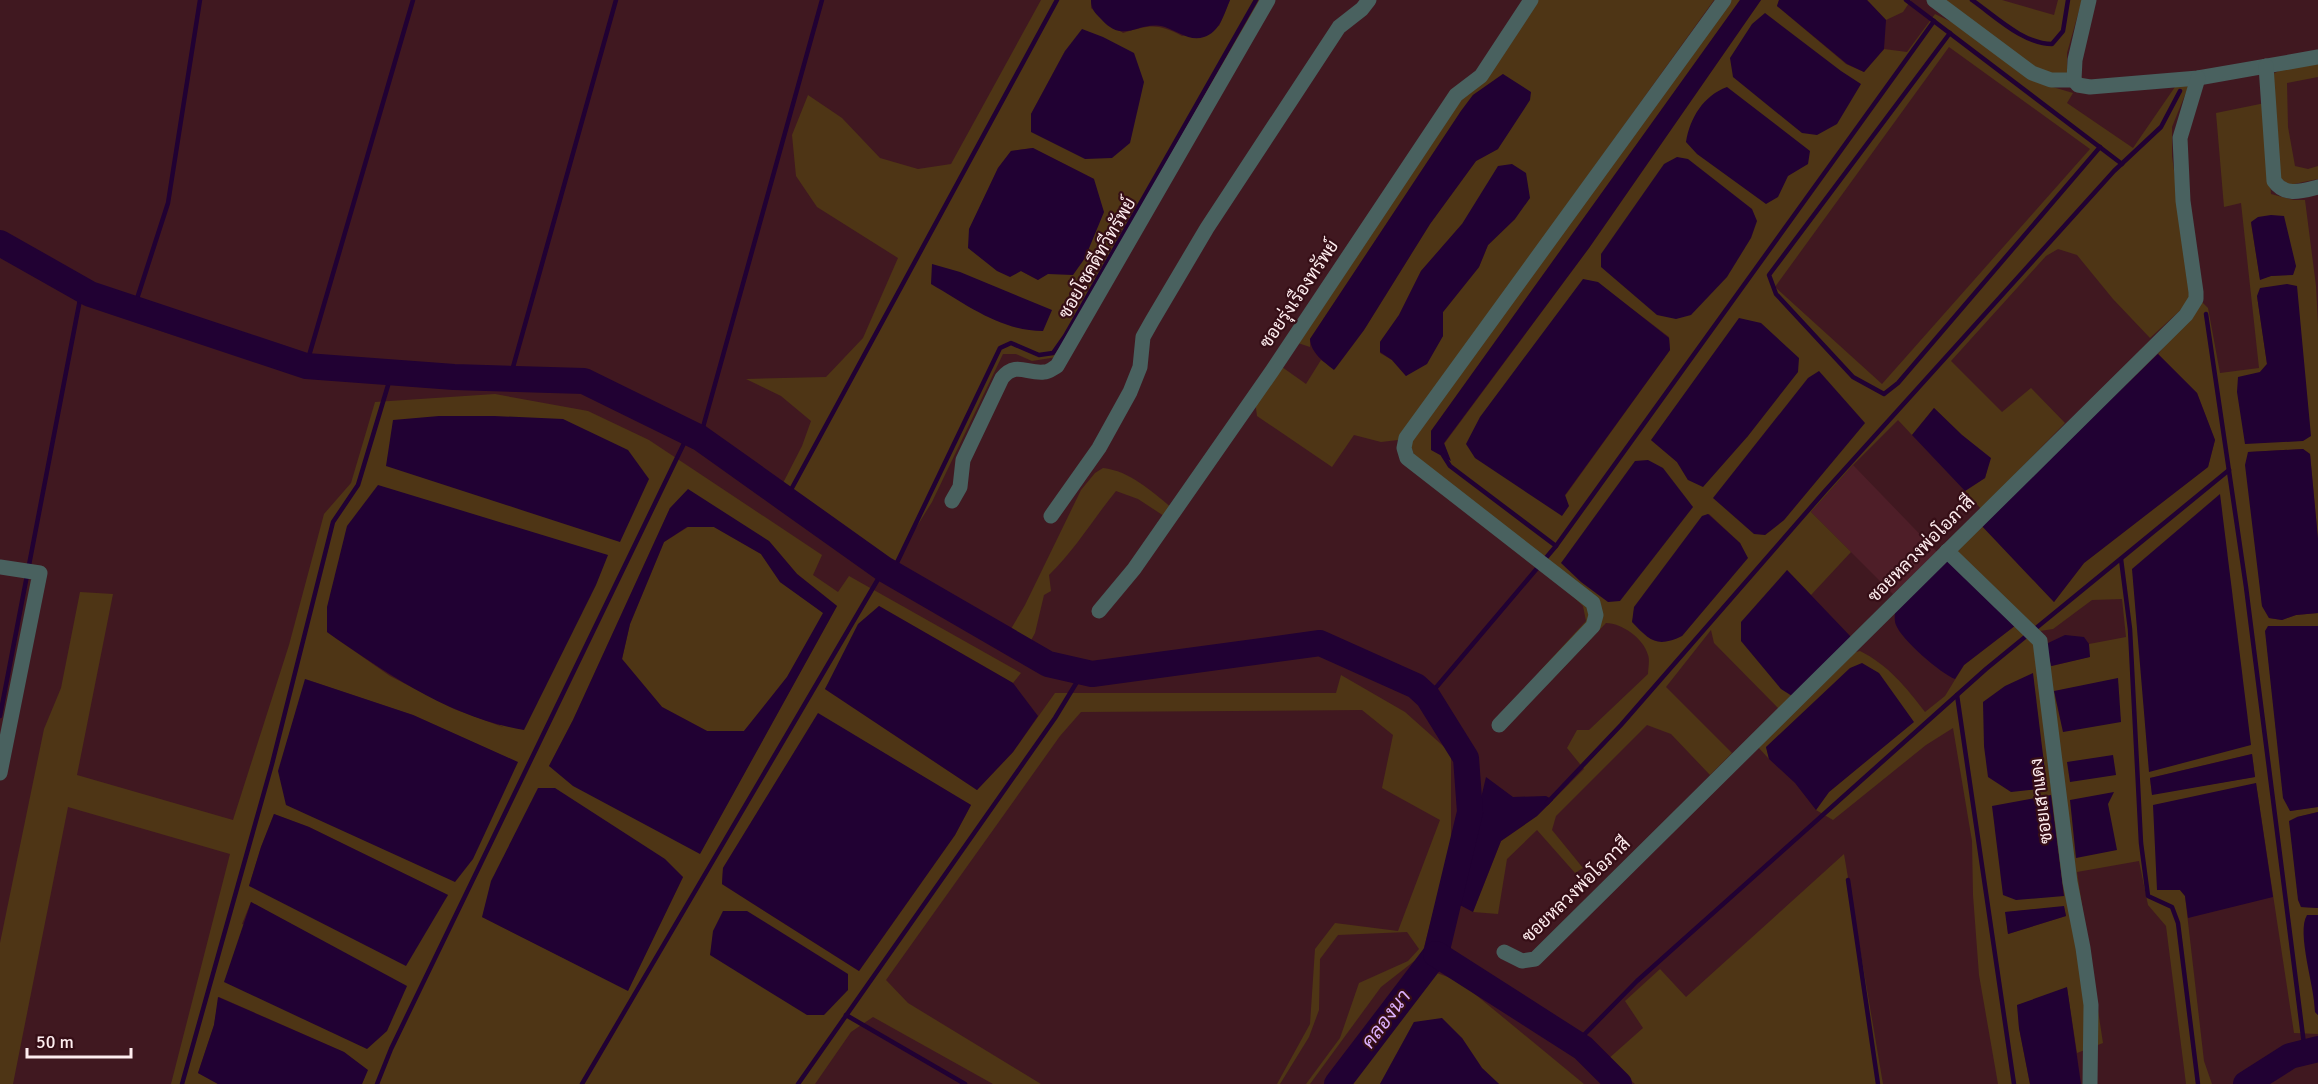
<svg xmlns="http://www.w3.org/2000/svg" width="2318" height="1084" font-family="Signika,Sarabun,sans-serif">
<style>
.built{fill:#4e1e28}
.green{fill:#4e3515;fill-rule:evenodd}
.water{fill:#210133;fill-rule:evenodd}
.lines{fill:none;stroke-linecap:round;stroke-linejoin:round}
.stream{stroke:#210133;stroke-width:4.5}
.river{stroke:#210133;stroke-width:26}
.minor{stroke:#49615f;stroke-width:15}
.labels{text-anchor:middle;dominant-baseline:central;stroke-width:4.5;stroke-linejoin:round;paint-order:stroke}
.street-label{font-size:18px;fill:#feedef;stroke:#350e16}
.water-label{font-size:20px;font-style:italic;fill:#dcb0fc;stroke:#350e16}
</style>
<rect width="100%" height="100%" fill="#401820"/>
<path class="built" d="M1853 465 1937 552 1893 594 1811 512Z"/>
<g class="green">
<path d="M1041 0H1091V8L1123 33C1150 25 1157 23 1182 36L1219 26 1230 0H1266L1057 357 1032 361 1016 354H1003L932 502 891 568 797 493 783 483 802 446 811 421 781 396 746 379 826 377 863 338 898 258 817 207 796 176 792 135 808 95 842 118 880 158 918 169 951 164ZM1065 51 1031 131V114ZM1033 148 1094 179 1038 280 1021 271 969 230 998 168 1011 151Z"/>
<path d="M1538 0H1714L1398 440 1381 442 1354 435 1332 467 1257 416 1255 400 1282 367 1306 384 1321 360 1335 369 1364 330 1430 224 1476 161 1498 149 1503 74 1473 95 1461 111 1310 339V347L1298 343 1414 162ZM1515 219 1488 245 1479 267 1443 312V336L1406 376 1392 360 1380 353V342L1399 315 1421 271 1462 224Z"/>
<path d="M1728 0H1740L1431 431 1432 450 1450 460 1444 444 1589 248 1761 0H1779L1777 6 1846 64 1864 72 1884 49 1907 52 1935 14 1962 27 2046 85 2073 93 2067 103 2133 148 2177 84 2189 85 2172 127V156L2191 293 2186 305 2150 338 2113 299 2077 255 2058 249 2046 256 1951 361 2002 412 2031 388 2065 423 1981 509 1965 491 1985 478 1990 458 1962 435 1934 408 1912 435 1898 420 1853 465 1811 512 1851 552 1811 595 1787 570 1792 696 1780 710 1714 643 1711 630 1666 687 1732 753 1710 775 1671 734 1647 725 1556 816 1552 830 1583 868 1575 873 1537 830 1507 859 1498 914 1473 912 1501 841 1537 816 1584 769 1567 748 1577 730H1589L1648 674C1648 669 1650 660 1648 655 1644 639 1622 623 1606 623L1547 685 1539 672 1586 621 1583 606 1556 580 1414 455 1410 443ZM1949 47 2090 149 1882 384 1775 287ZM1598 283 1669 337 1670 350 1565 496ZM1818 372 1864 423 1784 520 1765 535ZM1748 436 1688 480 1677 462 1651 440ZM1709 514 1740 543 1747 558 1682 636 1702 517Z"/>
<path d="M1867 0H1911L1903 12 1886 20Z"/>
<path d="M1941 0H2002L2054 15 2058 0H2082L2067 53V73L2043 74Z"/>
<path d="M2318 64V77L2287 83 2288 127 2295 166 2308 169 2318 166V179L2289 185 2279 177 2270 75 2286 68Z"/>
<path d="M2265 103 2271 194 2294 200H2305L2316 286 2318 324V539L2310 454 2303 449 2248 452 2262 606 2269 618 2282 620 2296 615 2318 613V626H2293L2290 811 2318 807V812L2297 817 2301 907 2318 908V915H2307L2315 1012 2318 1015V1034L2294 1033 2256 783 2157 890H2180L2185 896 2204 1061 2212 1084H2186L2166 926 2148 905 2139 861 2077 872 2103 1043 2077 1053 2067 988 2018 1005 2019 1028 2030 1084H1998L1979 975 1973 895 1972 841 1953 728 1926 745 1833 820 1816 810 1829 792 1913 722 1766 747 1769 759 1757 746 1852 653 1860 651C1888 665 1906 687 1925 712L1945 696 1964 665 2016 625 2046 644 2052 666 2089 657V644L2126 637 2122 599 2092 600 2053 629 2040 631 1952 550 1981 525 2054 602 2084 563 2208 467 2215 440 2197 393 2158 354 2201 301 2208 308 2220 373 2259 368 2241 203 2224 207 2216 113ZM2251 223 2296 266 2293 274 2271 276 2260 279ZM2257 296 2303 441 2260 372 2267 364ZM2252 754 2255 777 2152 794 2150 778ZM2064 907 2066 916 2008 934 2006 912Z"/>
<path d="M495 394 588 411 649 440 822 555 813 575 838 592 849 576 1021 673 1013 683 879 606 825 689 977 790 1013 752 1055 693H1336L1341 675 1405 712 1451 753V845L1422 955 1381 987 1310 1084H1306L1340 1038 1359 983 1408 961 1419 949 1407 932 1338 935 1320 959 1319 1010 1309 1037 1280 1084H1277L1310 1024 1315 949 1335 923 1398 931 1440 820 1382 788 1393 735 1362 710 1081 712 1060 736 886 980 908 1003 1041 1084H993L873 1017 851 1032 815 1084H362L367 1070 344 1052 219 997 214 1025 198 1073 218 1084H171L230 854 68 807 13 1084H0V943L44 729 61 688 80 592 113 594 77 775 233 820 289 645 324 514 351 483 375 402ZM670 508 769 541 797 574 837 606 700 853 549 766 573 720ZM327 632 503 727 454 709 390 676ZM305 679 413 715 517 762ZM818 714 971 805 955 835 859 971 722 884 723 868ZM274 814 309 827 448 895 249 886 261 847ZM683 877 628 990 482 917ZM251 902 324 942 242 924Z"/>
<path d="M1103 468C1130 471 1151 491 1171 507L1164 516 1138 499 1116 491C1093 519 1075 550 1049 575L1051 591 1044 595 1035 633 1028 646 1008 634 1025 605 1081 490 1095 473Z"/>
<path d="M688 527H714L761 554 780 582 824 613 787 677 744 731H707L662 707 622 659 630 624 664 542Z"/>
<path d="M1844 854 1883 1084H1635L1607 1060 1643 1028 1625 1001 1660 969 1686 997Z"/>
<path d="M1434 972 1459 981 1584 1084H1499L1482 1068 1462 1038 1414 1022 1380 1084H1348Z"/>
</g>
<g class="water">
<path d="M1091 0H1230C1224 14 1220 32 1204 37 1190 42 1177 31 1165 27 1138 19 1125 46 1101 19 1095 13 1091 9 1091 0Z"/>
<path d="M1740 0H1761L1589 248 1444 443 1451 461 1431 450V431Z"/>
<path d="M1779 0H1867L1886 20 1884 49 1864 72 1847 64 1777 6Z"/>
<path d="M1765 13 1841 71 1861 84 1837 124 1817 135 1802 133 1733 77 1730 58 1752 24Z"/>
<path d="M1082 29 1103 37 1134 53 1144 82 1130 143 1112 158 1085 159 1031 132V114L1065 51Z"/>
<path d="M1503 74 1531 92 1530 100 1498 149 1476 161 1430 224 1364 330 1334 370C1323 361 1311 353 1310 339L1461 111 1473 95Z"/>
<path d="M1727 87 1810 151 1808 164 1788 176 1778 197 1766 204 1697 154 1686 142C1690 118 1703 96 1727 87Z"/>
<path d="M1033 148 1094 179 1104 212 1085 258 1073 275 1048 274 1038 280 1021 271 1010 277 997 271 968 248 969 229 998 168 1011 151Z"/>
<path d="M1677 157 1688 159 1752 209 1757 221 1751 238 1727 277 1691 315 1676 319 1657 315 1601 267V254L1664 164Z"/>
<path d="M1512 164 1526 173 1530 198 1515 219 1488 245 1479 267 1443 312V336L1427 364 1406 376 1392 360 1380 352V342L1399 315 1421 271 1462 224 1498 166Z"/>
<path d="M2271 215 2284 216 2296 266 2293 275 2271 276 2260 280 2251 222 2258 217Z"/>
<path d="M932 264 960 272 1052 310 1043 331C1001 331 967 305 931 284Z"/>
<path d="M1583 279 1598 282 1669 338 1670 350 1565 495 1569 506 1562 516 1475 458 1466 444 1480 417Z"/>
<path d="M2287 284 2297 286 2311 436 2303 441 2245 444 2237 392 2238 377 2260 372 2267 364 2257 296 2260 288Z"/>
<path d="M1739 318 1761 323 1799 358 1798 372 1748 436 1703 487 1688 480 1677 462 1651 440Z"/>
<path d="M2158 354 2197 393 2215 440 2208 467 2084 563 2054 602 1981 525Z"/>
<path d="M1819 371 1865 423 1784 520 1765 535 1754 534 1713 498 1808 378Z"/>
<path d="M1934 408 1962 435 1991 458 1985 478 1965 491 1912 435Z"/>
<path d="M439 416H494L563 419 628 450 649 479 620 542 386 466 393 420Z"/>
<path d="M2303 449 2310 454 2318 539V613L2296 615 2282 620 2269 618 2262 606 2245 465 2248 452Z"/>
<path d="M1648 460 1663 468 1693 507 1620 601 1608 602 1581 582 1561 563 1635 461Z"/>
<path d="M378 485 608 555 596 585 524 730C451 718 387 674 327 632V607L347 526Z"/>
<path d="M688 489 769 541 797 574 837 606 700 854 573 786 549 766 573 720 670 508ZM687 527H714L761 554 780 582 823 613 787 677 744 731H707L662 707 622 659 630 624 664 542Z"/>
<path d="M2220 494 2251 745 2149 772 2132 569Z"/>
<path d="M1708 514 1740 543 1748 558 1682 636C1657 648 1650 641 1632 622L1634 607 1702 516Z"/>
<path d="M1951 559 2016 625 1964 665 1955 679C1941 674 1901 639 1896 625 1894 621 1895 614 1895 610L1943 560Z"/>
<path d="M1787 570 1852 638 1792 696 1781 689 1741 641V622Z"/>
<path d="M879 606 1013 683 1038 716 1013 752 977 790 825 689 858 624Z"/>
<path d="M2268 626H2318V807L2290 811 2283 798 2265 631Z"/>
<path d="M2065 635 2084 637 2089 644 2090 657 2051 666 2046 644Z"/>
<path d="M1862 663 1879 673 1914 722 1829 792 1816 810 1795 783 1769 759 1766 747 1850 668Z"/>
<path d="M2033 673 2047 788 2011 792 1988 777 1984 746 1983 702 2005 686Z"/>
<path d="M2118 678 2121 722 2063 732 2054 691Z"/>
<path d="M305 679 413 715 518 762 473 859 455 882 286 805 278 771Z"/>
<path d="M818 713 971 805 955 835 859 971 722 884 723 868Z"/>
<path d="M2252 754 2255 777 2152 795 2150 778Z"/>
<path d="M2113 755 2116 775 2070 782 2067 762Z"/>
<path d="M1486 777 1513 797 1546 796 1553 800 1537 816 1501 841 1473 912 1456 903Z"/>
<path d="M2256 783 2273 897 2188 918 2185 896 2180 890H2157L2153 805Z"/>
<path d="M538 788H555L665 859 683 877 628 991 482 917 491 881Z"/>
<path d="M2114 792 2108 804 2117 850 2076 858 2070 800Z"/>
<path d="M2051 795 2064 896 2016 900 2003 895 1992 806Z"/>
<path d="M2318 812V908L2301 907 2298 900 2289 821 2297 817Z"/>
<path d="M274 814 309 827 448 895 406 966 249 886 261 847Z"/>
<path d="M251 902 407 986 387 1031 367 1049 224 982Z"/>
<path d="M2064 906 2066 916 2008 934 2005 912Z"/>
<path d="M723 911H747L848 974V990L824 1015H807L710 955 713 931Z"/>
<path d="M2307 915H2318V1015L2315 1012C2315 988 2296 932 2307 915Z"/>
<path d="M2067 987 2081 1084H2030L2019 1028 2017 1005Z"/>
<path d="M218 997 344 1052 368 1070 362 1084H218L198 1073 214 1025Z"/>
<path d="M1442 1018 1462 1038 1482 1068 1499 1084H1380L1414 1022Z"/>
</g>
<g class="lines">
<g class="stream">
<path d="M1906 0 2122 164"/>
<path d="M1972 0C1995 16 2023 44 2052 44L2063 31 2068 0"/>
<path d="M1950 33 1769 275 1776 294 1853 377 1884 394 1898 383 2100 147"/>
<path d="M134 308 168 203 200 0"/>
<path d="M2206 314 2246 587 2305 1052"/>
<path d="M306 366 413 0"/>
<path d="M510 378 616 0"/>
<path d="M700 438 822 0"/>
<path d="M1443 455 1450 466 1556 546"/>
<path d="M786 499 1057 0"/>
<path d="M2121 559 2130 629 2141 843 2148 896 2172 907 2178 923 2198 1084"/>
<path d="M892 573 1000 348 1011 343 1039 355 1053 353 1065 336 1256 0"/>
<path d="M1957 695 2014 1084"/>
<path d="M1428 697 1556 546 1934 21"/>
<path d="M0 716 82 289"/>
<path d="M1547 803 1621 725 1825 491 2114 171 2161 127 2180 91"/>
<path d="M1470 812 1481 813"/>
<path d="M1848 880 1878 1084"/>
<path d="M846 1015 965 1084"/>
<path d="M1576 1043 1637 981 1986 669 2229 470"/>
<path d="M182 1084 272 764 333 522 358 485 392 372"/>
<path d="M377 1084 391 1049 689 433"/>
<path d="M582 1084 884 569"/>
<path d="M798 1084 1055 718 1083 672"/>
</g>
<g class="river">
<path d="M0 243 90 294 306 366 454 377 584 381 700 438 884 569 1048 664 1092 674 1320 643 1416 686 1428 697 1466 758 1470 812 1436 954 1337 1084"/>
<path d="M1436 954 1583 1048 1619 1084"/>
<path d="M2246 1084 2290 1056 2318 1049"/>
</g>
<g class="minor">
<path d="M1934 0 2032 73 2051 80H2074"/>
<path d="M2089 0 2075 60 2074 80 2078 85 2090 87 2198 78 2318 57"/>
<path d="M2266 66 2274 181C2285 197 2302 191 2318 187"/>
<path d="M952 501 960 487 963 460 1002 378C1016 361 1027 374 1044 372 1049 372 1053 368 1057 366L1268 0"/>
<path d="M1051 516 1099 448 1130 392 1140 367 1143 337 1152 321 1207 228 1339 27 1362 9 1369 0"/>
<path d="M1947 551 2040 641 2070 882 2083 948 2091 1005 2090 1084"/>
<path d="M0 567 40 573 0 773"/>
<path d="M1099 611 1134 569 1272 371 1456 95 1481 76 1531 0"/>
<path d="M1499 725 1593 626 1596 615 1593 603 1407 458 1404 448 1406 438 1724 0"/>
<path d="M1504 952 1522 961 1535 959 2186 315 2196 299V292L2183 201 2180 138 2198 78"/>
</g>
</g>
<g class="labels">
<g class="street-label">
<text transform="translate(1097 258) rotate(-60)">ซอยโชคดีทวีทรัพย์</text>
<text transform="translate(1299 294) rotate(-56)">ซอยรุ่งเรืองทรัพย์</text>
<text transform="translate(1921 549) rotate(-45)">ซอยหลวงพ่อโอภาสี</text>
<text transform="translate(2041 801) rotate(-97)">ซอยเสาแดง</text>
<text transform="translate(1576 890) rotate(-44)">ซอยหลวงพ่อโอภาสี</text>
</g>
<g class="water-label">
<text transform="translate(1386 1019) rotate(-53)">คลองนา</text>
</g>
</g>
<path d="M27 1048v9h104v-9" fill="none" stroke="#feedef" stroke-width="3"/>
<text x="36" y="1048" font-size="18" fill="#feedef" stroke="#350e16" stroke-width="4.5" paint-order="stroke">50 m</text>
</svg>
